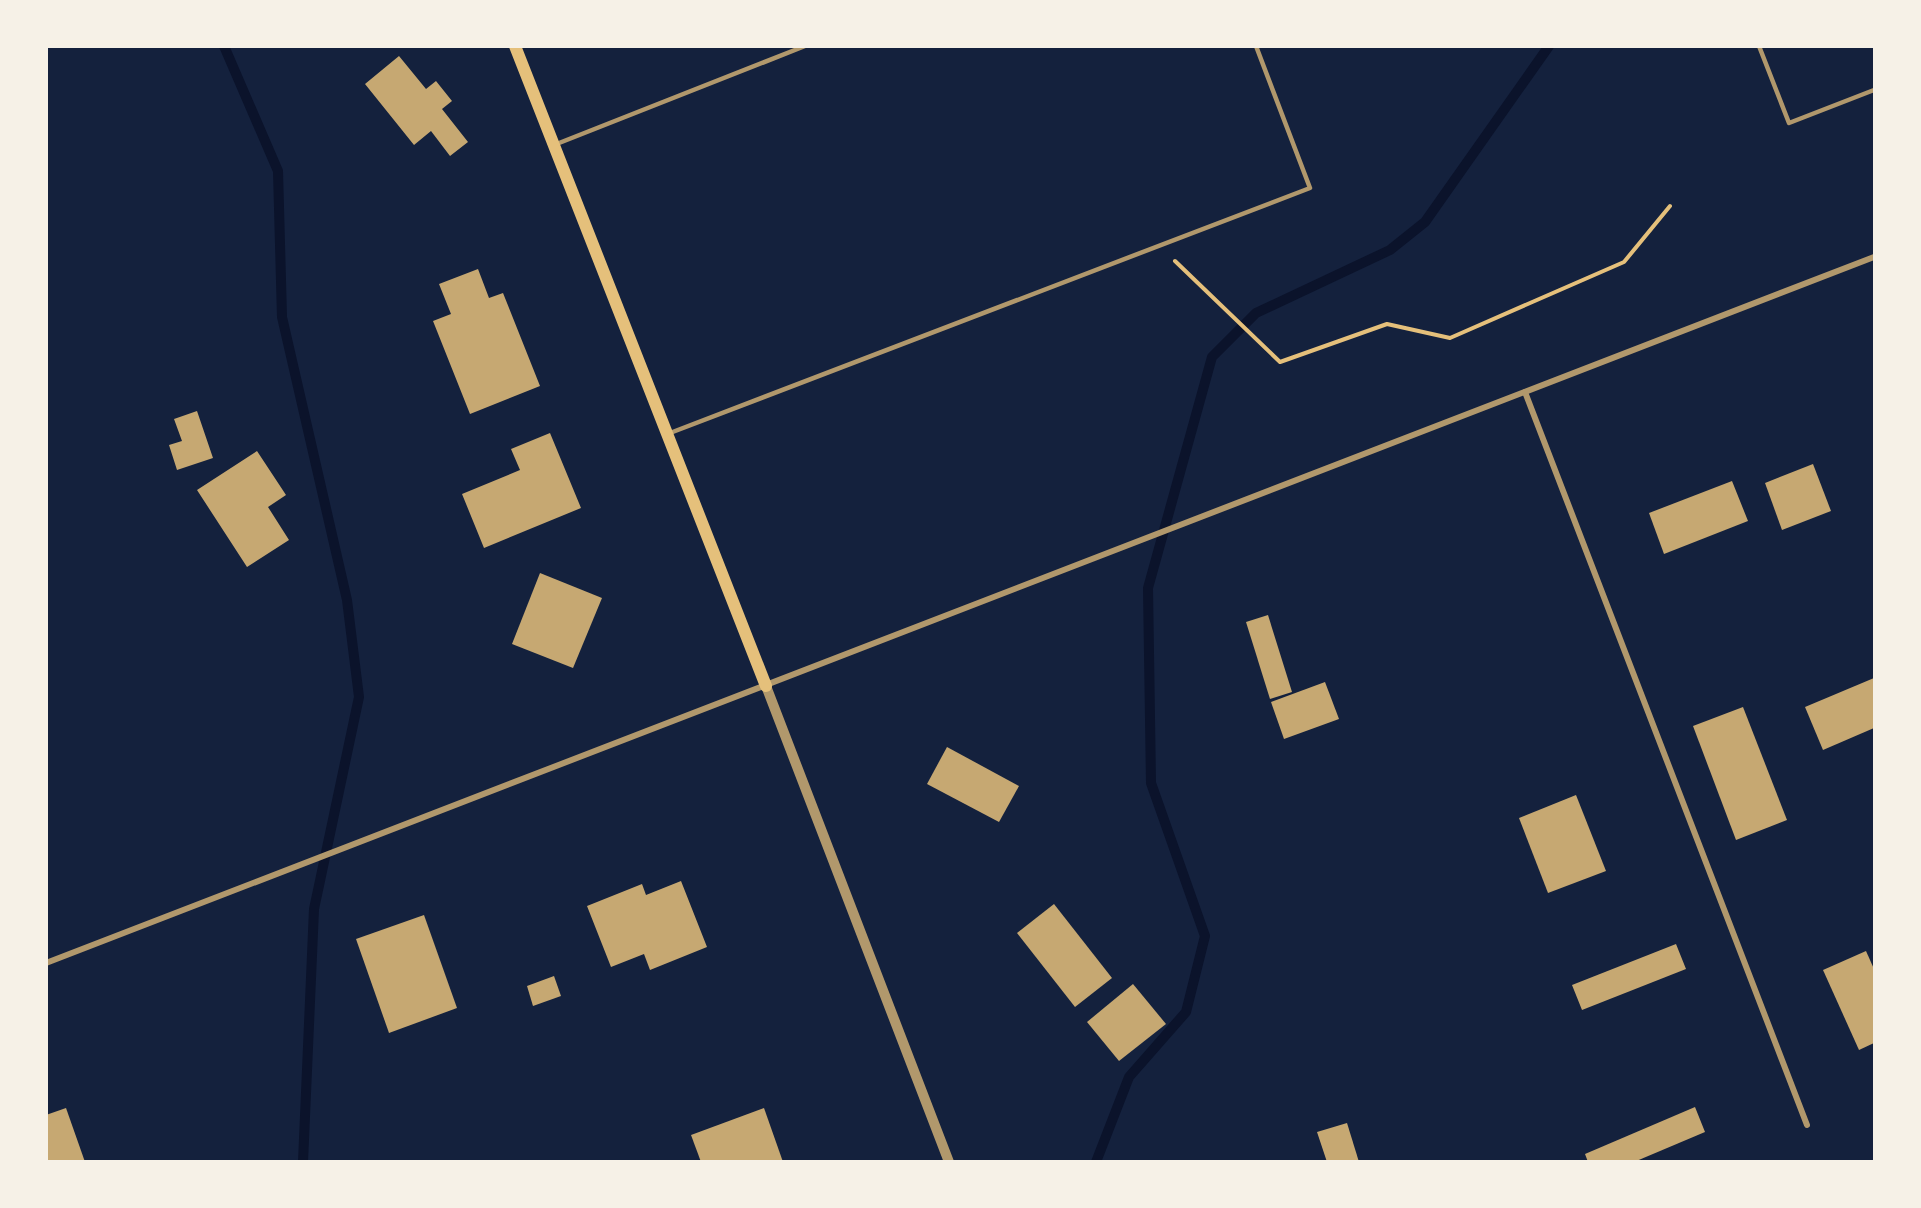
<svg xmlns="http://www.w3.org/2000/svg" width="1921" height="1208" font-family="'Public Sans',sans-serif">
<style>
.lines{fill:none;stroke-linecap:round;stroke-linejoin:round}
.stream{stroke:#0b132b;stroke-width:10}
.building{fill:#c6a872}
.path{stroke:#e5c07b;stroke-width:4}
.service{stroke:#b1986c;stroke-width:4.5}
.minor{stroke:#b1986c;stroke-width:6}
.tertiary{stroke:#b1986c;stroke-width:10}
.secondary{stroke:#e5c07b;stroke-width:12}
</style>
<rect width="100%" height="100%" fill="#14213d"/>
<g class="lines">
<g class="stream">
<path d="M224 46 278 171 282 317 347 600 359 697 314 909 303 1162"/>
<path d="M1096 1162 1129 1077 1186 1012 1205 936 1151 783 1148 588 1212 357 1256 313 1390 250 1425 222 1549 46"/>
</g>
</g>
<g class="building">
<path d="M399 56 426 89 436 81 452 101 442 109 468 142 450 156 431 131 414 145 365 84Z"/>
<path d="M478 269 489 298 503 293 540 386 470 414 433 321 451 314 439 284Z"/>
<path d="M197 411 213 458 177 470 169 445 182 441 174 419Z"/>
<path d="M550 433 581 508 484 548 462 494 520 470 511 449Z"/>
<path d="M257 451 286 495 268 507 289 540 247 567 197 490Z"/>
<path d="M1813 464 1831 511 1782 530 1765 483Z"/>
<path d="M1732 481 1748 521 1664 554 1649 513Z"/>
<path d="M540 573 602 598 573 668 512 644Z"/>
<path d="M1268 615 1292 692 1270 699 1246 622Z"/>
<path d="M1874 678V728L1823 750 1805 707Z"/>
<path d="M1325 682 1339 719 1284 739 1271 702Z"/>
<path d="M1743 707 1787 820 1736 840 1693 726Z"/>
<path d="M947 747 1019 786 999 822 927 784Z"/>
<path d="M1576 795 1606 871 1548 893 1519 818Z"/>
<path d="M681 881 707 947 650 970 644 954 611 967 587 906 642 884 646 895Z"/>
<path d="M1054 904 1112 978 1075 1007 1017 933Z"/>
<path d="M424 915 457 1008 389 1033 356 939Z"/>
<path d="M1676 944 1686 969 1582 1010 1572 985Z"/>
<path d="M1866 951 1874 969V1043L1859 1050 1823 970Z"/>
<path d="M554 976 561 996 533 1006 527 986Z"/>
<path d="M1133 984 1166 1024 1119 1061 1087 1022Z"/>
<path d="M1695 1107 1705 1132 1634 1162H1588L1585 1154Z"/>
<path d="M66 1108 85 1162H46V1115Z"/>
<path d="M764 1108 783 1162H701L691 1135Z"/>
<path d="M1347 1123 1359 1162H1327L1317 1132Z"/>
</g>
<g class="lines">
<path class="path" d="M1175 261 1280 362 1387 324 1450 338 1624 262 1670 206"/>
<g class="service">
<path d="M1759 46 1789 123 1874 90"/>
<path d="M554 145 805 46"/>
<path d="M670 433 1310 188 1256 46"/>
</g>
<g class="minor">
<path d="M1525 392 1807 1125"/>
<path d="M46 963 1874 257"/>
</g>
<path class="tertiary" d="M766 686 949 1162"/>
<path class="secondary" d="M515 46 766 686"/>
</g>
<rect width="1921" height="1208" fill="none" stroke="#f6f1e7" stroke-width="96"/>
</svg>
